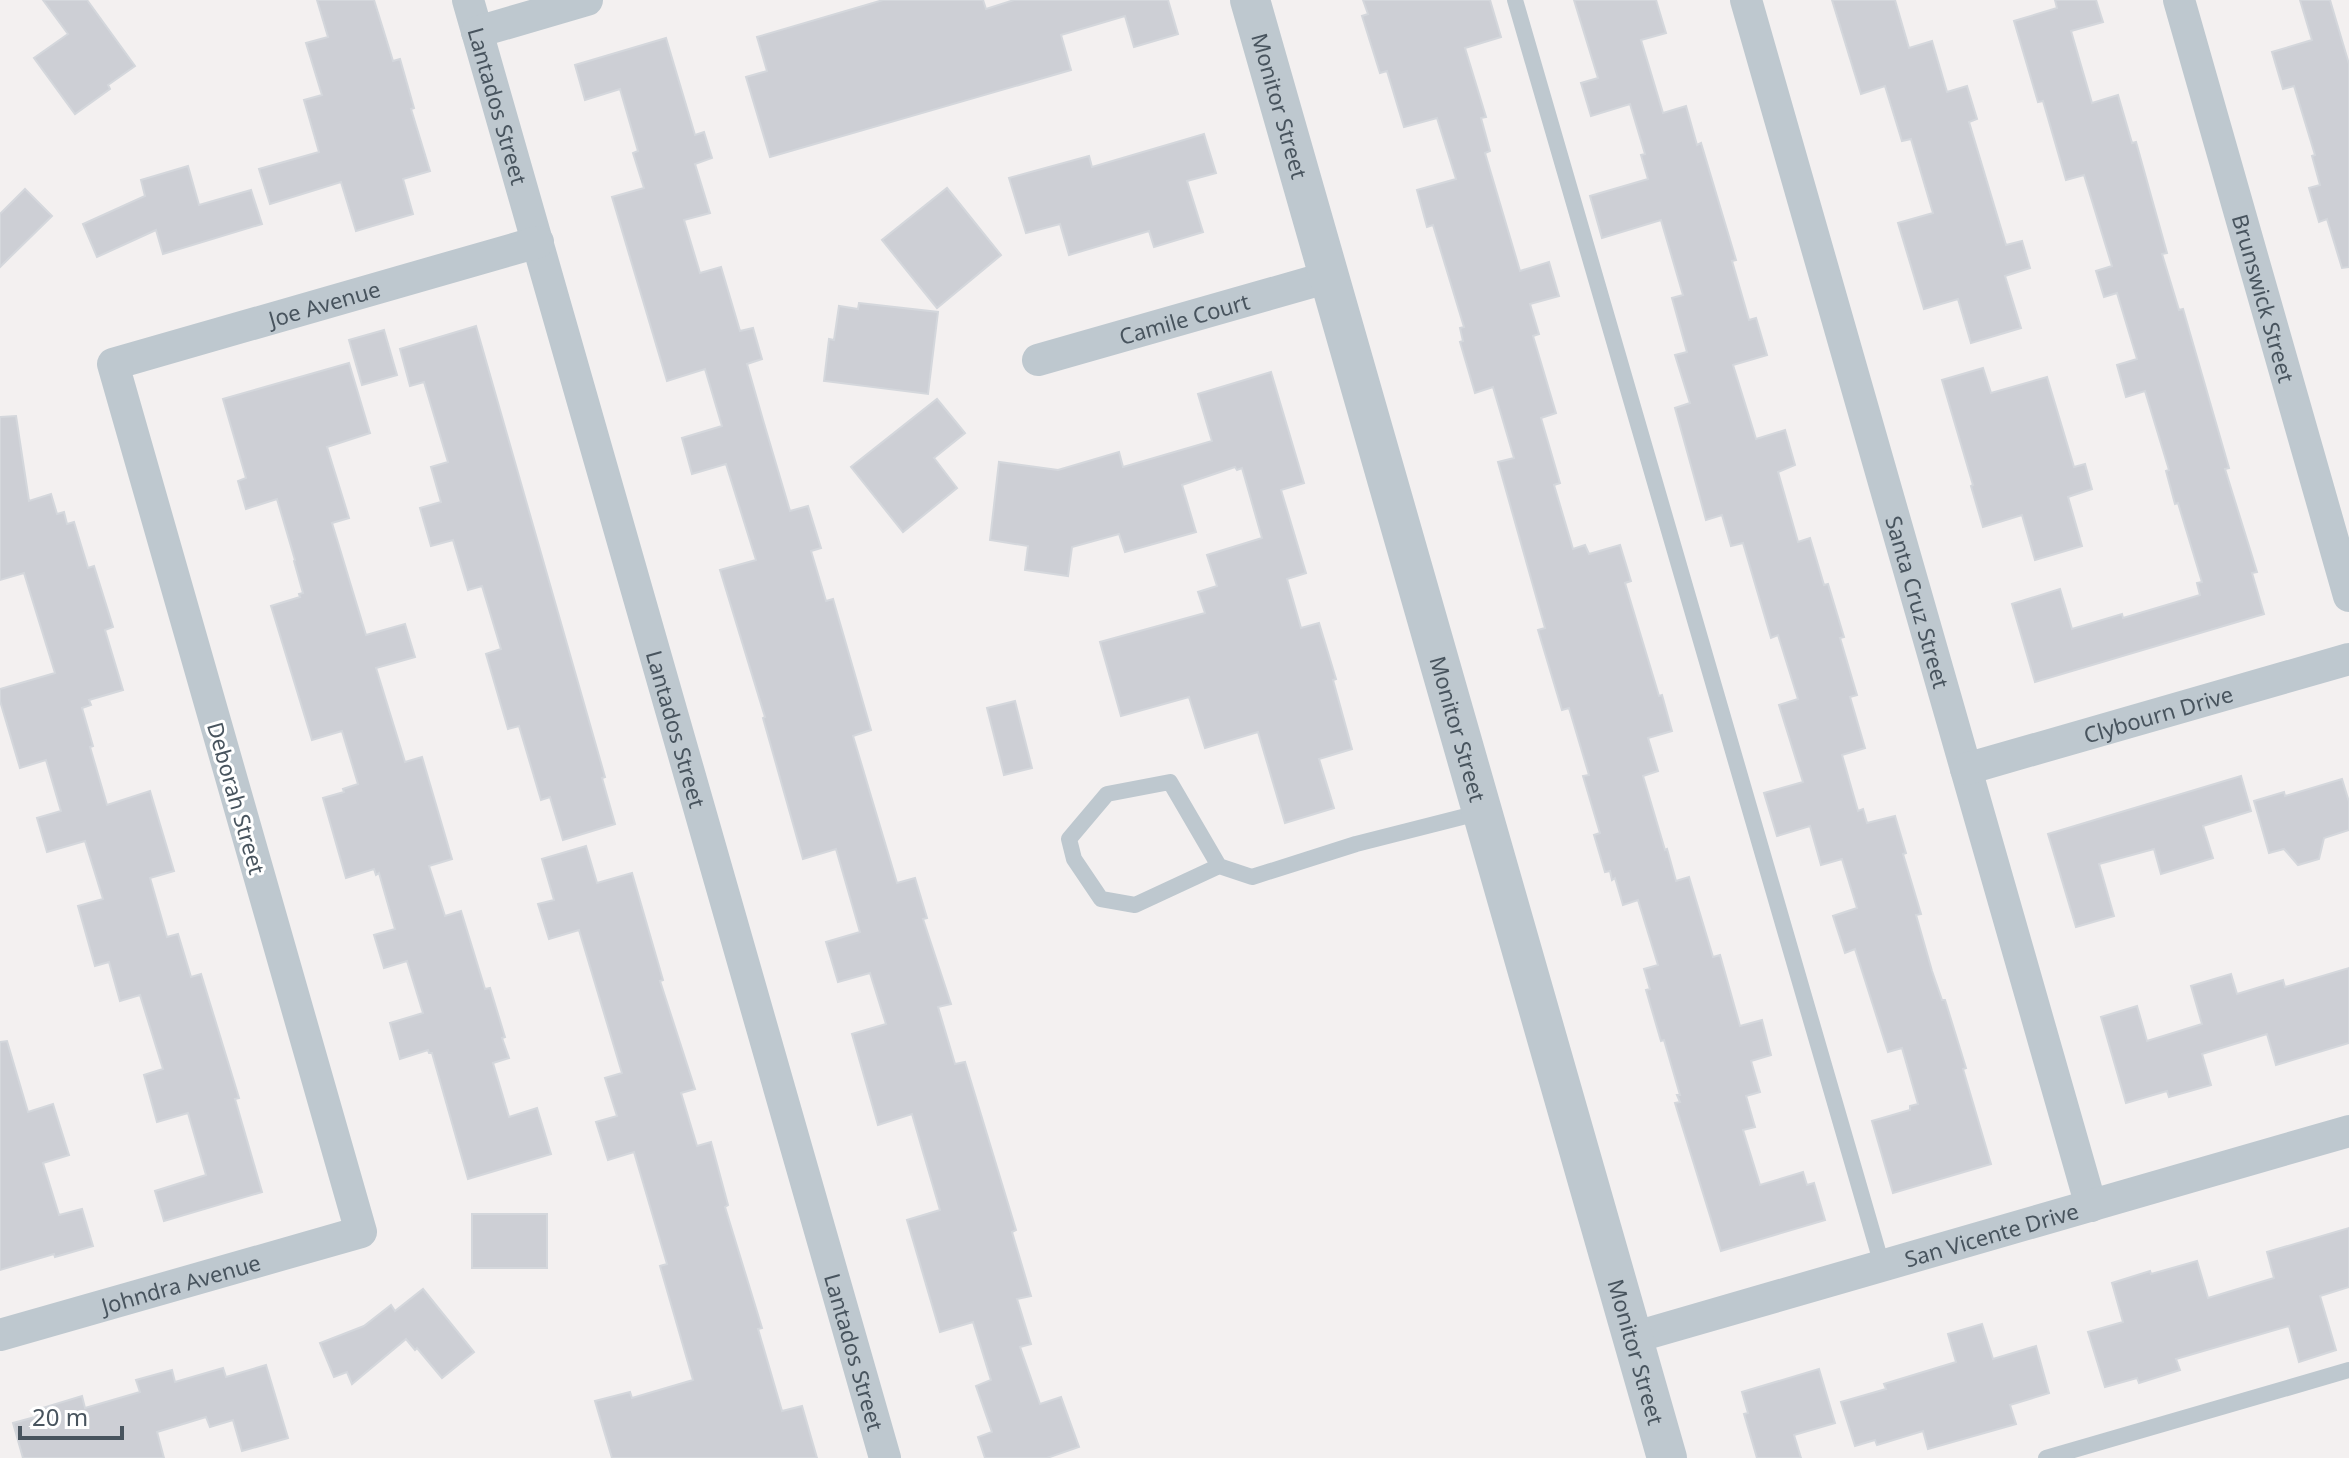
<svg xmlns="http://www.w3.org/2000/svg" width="2349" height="1458" font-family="'Noto Sans',sans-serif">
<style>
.building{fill:#cdcfd5;stroke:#d4d7dc;stroke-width:2}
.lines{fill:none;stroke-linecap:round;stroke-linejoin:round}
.service{stroke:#bec8cf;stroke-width:16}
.minor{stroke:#bec8cf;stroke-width:32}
.tertiary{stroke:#bec8cf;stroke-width:40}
.labels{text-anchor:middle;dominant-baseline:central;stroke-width:6;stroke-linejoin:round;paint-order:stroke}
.street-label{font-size:22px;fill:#48545e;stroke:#fff}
</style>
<rect width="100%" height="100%" fill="#f3f0f0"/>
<g class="building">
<path d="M43 0H87L135 66 108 85 110 89 75 114 34 58 68 34Z"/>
<path d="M317 0H374L393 61 400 59 414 108 411 109 430 171 403 179 413 214 356 231 341 182 270 204 259 169 319 152 304 100 322 95 306 43 328 37Z"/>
<path d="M883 0H983L986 9 1014 0H1168L1178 34 1134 47 1125 16 1061 35 1071 70 770 157 746 77 767 71 757 37Z"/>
<path d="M1363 0H1490L1501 37 1465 48 1486 117 1481 118 1490 151 1485 153 1520 271 1549 262 1559 296 1530 304 1539 334 1533 336 1556 413 1541 418 1560 483 1554 485 1573 549 1585 545 1589 554 1620 545 1631 581 1625 583 1659 696 1662 695 1672 731 1648 738 1658 771 1643 776 1665 850 1667 849 1676 881 1689 877 1713 957 1720 955 1740 1026 1762 1020 1771 1055 1751 1061 1760 1092 1746 1096 1755 1127 1743 1130 1760 1185 1803 1172 1807 1185 1814 1183 1825 1220 1721 1251 1675 1103 1680 1102 1677 1095H1680L1664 1040 1661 1041 1646 990 1650 989 1644 969 1658 965 1638 900 1623 905 1615 878 1612 880 1610 871 1605 872 1594 835 1600 833 1583 776 1589 775 1569 708 1562 710 1538 630 1545 628 1498 462 1514 458 1493 387 1475 393 1460 342 1463 341 1460 328 1464 327 1433 225 1427 227 1417 190 1456 179 1437 118 1404 127 1387 71 1380 73 1362 16 1368 14Z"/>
<path d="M1574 0H1656L1666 33 1641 40 1663 113 1686 106 1697 145 1701 143 1736 260 1732 261 1749 320 1756 318 1767 355 1733 365 1756 439 1785 430 1795 465 1778 472 1798 542 1810 538 1824 585 1828 584 1844 637 1840 638 1857 695 1850 697 1865 748 1842 755 1858 811 1863 809 1867 823 1895 816 1906 853 1903 854 1921 914 1916 915 1932 971 1942 1000H1945L1966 1068 1963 1069 1991 1164 1893 1193 1872 1121 1910 1110V1106L1918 1104 1902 1048 1888 1052 1855 949 1845 953 1833 916 1857 908 1842 859 1821 865 1810 826 1777 836 1764 793 1803 782 1779 705 1798 699 1778 635 1771 638 1743 543 1731 546 1722 515 1706 520 1695 480 1675 408 1690 403 1675 355 1687 352 1672 298 1683 295 1661 220 1602 238 1590 196 1648 179 1641 155 1645 154 1630 104 1591 116 1581 83 1598 78Z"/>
<path d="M1832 0H1895L1909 48 1932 41 1947 92 1967 86 1977 119 1969 122 2006 245 2022 241 2030 268 2005 276 2021 328 1971 343 1958 299 1924 309 1898 223 1933 213 1911 139 1902 141 1885 86 1861 94Z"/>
<path d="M2055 0H2096L2103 22 2071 31 2092 103 2118 95 2132 143 2136 142 2167 253 2162 254 2179 310 2183 309 2229 468 2225 469 2257 572 2252 573 2264 614 2035 682 2012 604 2060 589 2072 629 2122 614 2123 618 2200 595 2197 583 2202 582 2178 503 2175 504 2166 471 2169 470 2145 391 2126 397 2117 365 2137 359 2117 293 2104 297 2096 271 2112 266 2084 175 2066 180 2043 101 2038 102 2014 21 2057 8Z"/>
<path d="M2300 0H2330L2349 64V267L2342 268 2327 219 2319 222 2309 188 2320 185 2312 156 2315 155 2294 86 2283 89 2272 52 2312 40Z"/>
<path d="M666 38 695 135 704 132 712 158 695 164 710 213 684 220 700 273 721 267 740 331 753 328 762 359 747 364 763 420 790 511 808 506 821 548 811 551 826 601 833 599 871 730 853 736 897 883 915 878 927 918 923 919 951 1004 938 1007 955 1064 965 1062 1016 1230 1012 1232 1031 1296 1017 1299 1031 1344 1020 1347 1040 1404 1061 1397 1079 1447 1047 1458H985L978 1437 992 1432 976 1386 991 1380 973 1322 940 1332 907 1220 940 1210 923 1152 912 1114 878 1125 852 1034 886 1024 870 973 838 982 826 942 860 932 836 849 803 859 763 718 765 717 720 570 756 560 726 464 692 474 682 438 722 426 705 369 667 381 612 197 644 188 633 153 638 151 620 89 585 100 575 65Z"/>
<path d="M1204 134 1216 173 1187 181 1203 232 1154 247 1149 231 1069 255 1060 224 1026 233 1009 178 1089 156 1092 167Z"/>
<path d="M188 166 199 205 251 190 262 224 163 254 156 230 97 257 83 224 145 196 141 180Z"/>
<path d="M947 188 1001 255 937 308 882 240Z"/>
<path d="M25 189 52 216 0 267V214Z"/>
<path d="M859 303 938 312 928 394 824 381 829 339 834 340 839 306 858 309Z"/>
<path d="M476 326 605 777 602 778 615 824 563 840 550 797 541 800 519 726 508 729 486 654 501 649 482 586 468 590 453 540 431 546 420 508 441 502 431 467 448 462 424 382 410 386 400 349Z"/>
<path d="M384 330 397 375 362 385 349 340Z"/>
<path d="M349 363 370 433 327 447 349 518 332 523 366 635 405 624 415 657 376 668 405 762 422 757 452 859 429 866 445 916 461 911 485 989 490 988 505 1037 502 1038 509 1058 493 1063 509 1117 537 1108 551 1154 468 1179 432 1053H429L428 1050 400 1059 390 1023 423 1013 407 961 384 968 374 935 395 929 379 873 376 875 374 869 346 878 323 798 344 792 343 789 358 784 342 731 312 740 271 606 300 597 299 594 303 593 294 561 295 560 277 499 246 509 238 481 246 478 223 399Z"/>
<path d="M1983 368 1991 393 2047 377 2074 467 2085 464 2092 489 2068 497 2082 546 2035 560 2022 515 1983 527 1971 486 1973 485 1942 380Z"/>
<path d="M1271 372 1304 483 1281 490 1306 573 1287 579 1301 628 1319 623 1336 679 1333 680 1352 749 1319 759 1334 808 1285 823 1258 732 1205 748 1189 697 1121 716 1100 642 1205 613 1198 592 1217 586 1207 555 1262 538 1242 468 1237 470 1235 467 1182 485 1196 532 1125 552 1119 534 1072 547 1068 576 1025 570 1028 546 990 540 999 462 1058 470 1119 452 1123 467 1212 441 1198 394Z"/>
<path d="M937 399 965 433 934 458 957 488 903 532 851 467Z"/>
<path d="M16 416 29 501 51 494 57 514 64 512 67 524 74 522 88 568 94 566 113 627 105 630 123 690 89 700 91 705 82 708 93 746 90 747 107 805 150 791 174 871 150 878 167 937 178 934 191 977 201 974 239 1098 235 1099 262 1192 164 1221 155 1191 206 1175 188 1113 157 1122 144 1075 163 1069 140 995 120 1001 109 962 95 966 78 906 103 899 85 841 47 852 37 818 61 811 46 760 20 768 0 701V689L55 673 24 573 0 580V417Z"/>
<path d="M1015 701 1032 768 1004 775 987 708Z"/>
<path d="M2241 776 2251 811 2203 826 2213 858 2161 874 2154 849 2099 864 2114 916 2076 927 2048 834Z"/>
<path d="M2342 779 2349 802V830L2324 838 2319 859 2298 865 2284 849 2269 853 2254 801 2284 792 2285 796Z"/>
<path d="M586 846 597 883 632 873 663 980 660 981 695 1089 681 1093 697 1146 711 1142 728 1205 725 1207 762 1328 758 1329 782 1411 802 1406 817 1458H612L595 1401 630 1392 632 1398 693 1380 660 1266 667 1264 634 1152 608 1160 596 1122 617 1116 605 1078 622 1073 579 930 549 939 538 904 554 900 542 859Z"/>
<path d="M2349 968V1043L2276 1065 2267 1034 2202 1054 2211 1085 2169 1097 2167 1091 2126 1103 2101 1017 2137 1006 2147 1041 2202 1024 2191 986 2231 974 2237 994 2283 980 2285 987Z"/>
<path d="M7 1041 28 1112 53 1104 69 1155 43 1163 59 1215 82 1209 93 1246 55 1257 54 1254 0 1270V1042Z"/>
<rect x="472" y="1214" width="75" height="54"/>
<path d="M2349 1228V1287L2320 1296 2336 1350 2299 1362 2289 1326 2176 1359 2180 1370 2139 1383 2137 1378 2105 1387 2088 1332 2123 1322 2112 1283 2150 1271 2151 1274 2197 1261 2208 1298 2274 1278 2267 1252Z"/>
<path d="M423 1289 474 1352 442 1378 417 1348 415 1350 406 1339 352 1384 347 1372 334 1377 320 1343 364 1326 391 1305 395 1311Z"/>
<path d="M1982 1324 1993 1359 2036 1346 2049 1393 2010 1405 2016 1424 1928 1449 1923 1431 1877 1445 1875 1440 1855 1446 1841 1402 1886 1389 1884 1384 1956 1362 1948 1334Z"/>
<path d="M266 1365 288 1438 242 1451 233 1420 210 1427 206 1417 157 1432 164 1458H23L13 1423 35 1417 33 1411 82 1396 85 1408 140 1392 136 1380 172 1370 175 1382 223 1368 226 1377Z"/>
<path d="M1819 1369 1835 1423 1794 1435 1801 1458H1757L1744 1414 1748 1413 1742 1392Z"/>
</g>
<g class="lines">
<g class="service">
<path d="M1515 0 1882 1265"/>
<path d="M1219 866 1135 905 1101 899 1074 859 1069 839 1107 794 1170 782 1219 866 1252 877 1356 844 1482 812"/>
<path d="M2046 1458 2349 1370"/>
</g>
<g class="minor">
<path id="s1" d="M468 0 885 1458"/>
<path id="s2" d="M1746 0 2091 1206"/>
<path id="s3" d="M2179 0 2349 596"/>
<path d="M477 32 587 0"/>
<path id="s4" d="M1038 360 1329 277"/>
<path id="s5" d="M1966 769 2349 659"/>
<path id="s6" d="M0 1335 361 1232 113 364 538 242"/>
<path id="s7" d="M1632 1338 2349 1131"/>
</g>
<path class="tertiary" id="s8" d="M1250 0 1667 1458"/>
</g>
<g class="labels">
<g class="street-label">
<text stroke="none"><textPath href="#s1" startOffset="110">Lantados Street</textPath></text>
<text stroke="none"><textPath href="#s8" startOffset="110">Monitor Street</textPath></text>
<text stroke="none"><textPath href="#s3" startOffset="310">Brunswick Street</textPath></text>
<text stroke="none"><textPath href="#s6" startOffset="1498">Joe Avenue</textPath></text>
<text stroke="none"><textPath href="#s4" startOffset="152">Camile Court</textPath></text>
<text stroke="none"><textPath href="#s2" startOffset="626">Santa Cruz Street</textPath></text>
<text stroke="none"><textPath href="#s5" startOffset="200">Clybourn Drive</textPath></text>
<text stroke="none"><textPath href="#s1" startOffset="758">Lantados Street</textPath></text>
<text stroke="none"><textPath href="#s8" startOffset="758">Monitor Street</textPath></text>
<text transform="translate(237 798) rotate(74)">Deborah Street</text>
<text stroke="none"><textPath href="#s7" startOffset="374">San Vicente Drive</textPath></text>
<text stroke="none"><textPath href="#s6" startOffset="188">Johndra Avenue</textPath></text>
<text stroke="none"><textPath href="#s1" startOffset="1406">Lantados Street</textPath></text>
<text stroke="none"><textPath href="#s8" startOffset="1406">Monitor Street</textPath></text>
</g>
</g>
<path d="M20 1426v12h102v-12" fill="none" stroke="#48545e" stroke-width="4"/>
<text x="32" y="1426" font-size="24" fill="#48545e" stroke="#ffffff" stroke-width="6" paint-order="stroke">20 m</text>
</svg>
